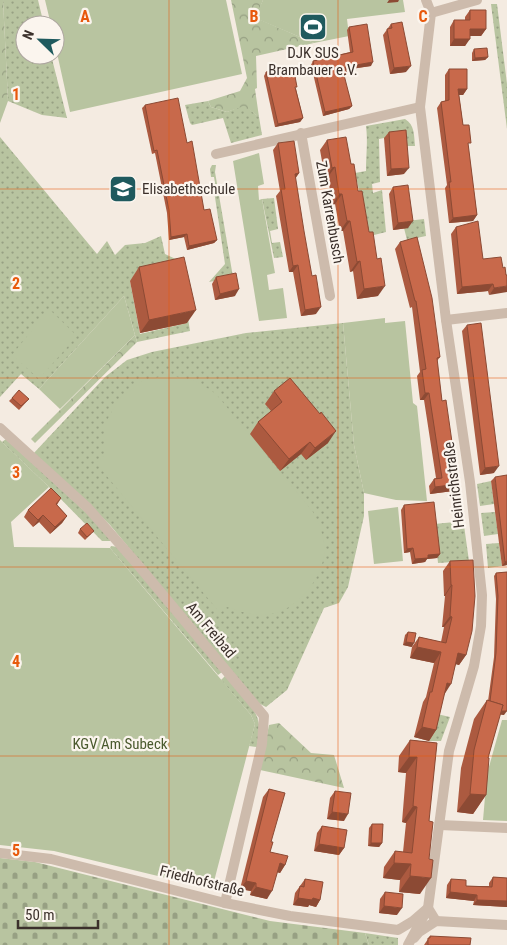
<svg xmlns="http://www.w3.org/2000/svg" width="507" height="945" font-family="'Roboto Condensed',sans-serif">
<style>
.grass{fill:url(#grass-dots)}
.forest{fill:url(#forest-crowns)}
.cemetery{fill:url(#cemetery-stones)}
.garden{fill:#b8c4a0}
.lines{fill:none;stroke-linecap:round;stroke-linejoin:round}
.street{stroke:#cdbbac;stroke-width:10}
.wall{fill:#ac5a40}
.shaded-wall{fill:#8c4a34}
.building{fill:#c8694b;stroke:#8c4a34}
.grid{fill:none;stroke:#e8590c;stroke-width:1;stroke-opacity:0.55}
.labels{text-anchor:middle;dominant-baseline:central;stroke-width:4.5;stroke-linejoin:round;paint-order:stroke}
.poi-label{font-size:15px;fill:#3b302b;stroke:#fbf5ee}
.street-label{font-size:15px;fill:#3b302b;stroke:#fbf5ee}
.park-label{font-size:15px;fill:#4a5a2e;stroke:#fbf5ee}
.grid-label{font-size:16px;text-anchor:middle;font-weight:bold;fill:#e8590c;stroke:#fbf5ee;stroke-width:4.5;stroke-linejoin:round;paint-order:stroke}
</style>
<defs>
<pattern id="grass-dots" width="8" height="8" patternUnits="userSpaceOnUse" patternTransform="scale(1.25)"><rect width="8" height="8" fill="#b8c4a0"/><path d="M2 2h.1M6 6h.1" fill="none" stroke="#97a083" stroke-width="1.8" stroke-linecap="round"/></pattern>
<pattern id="forest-crowns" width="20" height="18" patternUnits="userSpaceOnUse" patternTransform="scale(1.25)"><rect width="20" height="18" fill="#b8c4a0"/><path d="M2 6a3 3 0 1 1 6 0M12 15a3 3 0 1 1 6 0" fill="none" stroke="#97a083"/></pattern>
<pattern id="cemetery-stones" width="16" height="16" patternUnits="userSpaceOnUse" patternTransform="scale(1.25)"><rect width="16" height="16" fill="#b8c4a0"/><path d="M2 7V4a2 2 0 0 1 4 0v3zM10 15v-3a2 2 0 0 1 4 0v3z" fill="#97a083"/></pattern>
</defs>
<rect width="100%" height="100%" fill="#f4ebe1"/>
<g class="grass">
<path d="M3 0H38L44 25H25V55H51L67 118 42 115 8 101Z"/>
<path d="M491 4H497L507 84V129Z"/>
<path d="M208 101 211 107 227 112 244 105 259 117 262 135 231 143 223 118 192 125 190 123 185 105Z"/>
<path d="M405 119C415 125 414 136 415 146H402L384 138 379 139 380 182 372 184 373 193 382 190 386 232 370 236 355 173 366 171C366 156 368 141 366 126Z"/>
<path d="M0 137 97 254 107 241 115 255 125 245 145 243 161 236 165 254 182 262 130 281 140 334 187 323 186 306 190 331 137 342 124 296 39 389 21 374 0 397Z"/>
<path d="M212 165H216L215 172 233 277 209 282 225 264 213 184 215 183 214 177H211L210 169Z"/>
<path d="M274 198 278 229 270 231 272 243 280 242 283 257 274 258 262 199Z"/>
<path d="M424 219 426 236 407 240 404 228 407 221Z"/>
<path d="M343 323 354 445 364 493V516L348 587 339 603 324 608 287 690 266 707 258 703 110 525 70 486 33 454 105 377 127 360 152 352 246 333Z"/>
<path d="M6 439 90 516 110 538V541H102L49 487 2 442Z"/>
<path d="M491 481 494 504 480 506 477 484Z"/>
<path d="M461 504 469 561 438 563 434 524 455 522C455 514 454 508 461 504Z"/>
<path d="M495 512 498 534 484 536 481 513Z"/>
<path d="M499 543 502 566 488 568 486 544Z"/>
<path d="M111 546 118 547 222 672 218 675 110 548Z"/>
<path d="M225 676C235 687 255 706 258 720 261 729 258 738 257 747L249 746 255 724 251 715 221 680Z"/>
<path d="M437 714 450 717 441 741H429L433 723Z"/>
<path d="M365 933 398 938V945H369Z"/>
</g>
<g class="forest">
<path d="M0 0H3L8 101 0 123Z"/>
<path d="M231 0H263L256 18 314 43 256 56 257 88 255 89 259 117 244 106 227 112 211 107 208 101 240 91 247 78Z"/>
<path d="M135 335 137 342 35 443 31 439Z"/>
<path d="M279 723 311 753 334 755 344 788 260 770 269 725Z"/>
</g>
<path class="cemetery" d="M0 858 35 862 270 921 365 933 369 945H0Z"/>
<g class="garden">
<path d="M45 0H226L242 74 70 112 55 44V25H51Z"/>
<path d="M263 0H403L405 12 347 19 349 36 314 43 255 18Z"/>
<path d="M259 153 264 184 258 186 259 200 262 199 275 273 267 275 269 290 283 288 287 318 259 321 233 161Z"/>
<path d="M124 296 135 335 60 409 39 389Z"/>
<path d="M49 309 77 336 39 379 12 355Z"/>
<path d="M385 318V323L405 321 413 403 417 406 427 501 396 500 364 493 354 445 343 323Z"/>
<path d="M164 376C189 378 195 379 216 394L313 512C319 525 327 541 324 556 319 584 294 613 265 615 252 616 239 611 227 607L220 613 96 463 105 455V424L118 400 142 381Z"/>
<path d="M0 440 49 487 11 522 14 547 110 548 251 715 255 724 212 889 54 851 0 845Z"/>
<path d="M398 507 403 561 374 564 368 511Z"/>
<path d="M502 720H507V821L483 820 487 774Z"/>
</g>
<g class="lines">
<g class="street">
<path d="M431 13 477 0"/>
<path d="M301 133 330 296"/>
<path d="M216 154 420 107"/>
<path d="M446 320 507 313"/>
<path d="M0 428 88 508 138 565 264 716 262 744 225 903"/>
<path d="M440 825 507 828"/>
<path d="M0 853 51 859 225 903 290 916 398 930 413 921 428 908 436 921"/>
<path d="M414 938 419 932 436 921 507 925"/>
<path d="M408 945 428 908 449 751 474 666 481 626 482 595 470 482 446 320 420 107 431 13 426 0"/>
</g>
</g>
<g class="wall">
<path d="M470 10 486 29 481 36H470L465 46H450V27L454 20H465V17Z"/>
<path d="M391 24 406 72 390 74 383 35Z"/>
<path d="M349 27 371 66 345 70 344 78 352 106 349 109 323 116 311 65 313 61 350 52 347 30Z"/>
<path d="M474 49 488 57 485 60 472 61V53Z"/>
<path d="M449 69 467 89 463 95H459L463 125 468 146 477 215 473 221 449 223 445 188 447 185 437 108 441 102 445 101V75Z"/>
<path d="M266 72 296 89 303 118 300 122 275 127 264 76Z"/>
<path d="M145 105 187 143 204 210 217 240 214 243 187 250 184 237 169 240 167 213 155 153 152 154 142 108Z"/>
<path d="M389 132 404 174 387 176 384 138Z"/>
<path d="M327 140 351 164 358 191 378 296 357 299 353 271 350 272 343 231H340L335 204 332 205 328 177 325 178 320 150Z"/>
<path d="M278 143 299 173 295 179 316 314 301 316 293 272H289L276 196 280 191 273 150Z"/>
<path d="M393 187 408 228 393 230 389 194Z"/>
<path d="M456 227 483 259 503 268 506 275 489 295 488 291 457 294 451 234Z"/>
<path d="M400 242 440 357 437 361 453 491 430 494 429 486 434 479 436 478 424 400H420L417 376 420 372 412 307 410 308 395 249Z"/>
<path d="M139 267 187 323 140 333 130 281Z"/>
<path d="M216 277 235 296 215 300 212 284Z"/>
<path d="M467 325 494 473 480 475 462 331Z"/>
<path d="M274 391 328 443 306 460 301 454 280 471 250 434 258 422 271 411 265 404Z"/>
<path d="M12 398 29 399 19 410 9 401Z"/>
<path d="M495 477 507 565 502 566 491 481Z"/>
<path d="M61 498 57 505 67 516 62 523 50 534 39 522 33 527 24 517 28 510Z"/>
<path d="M404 505 440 554 437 558 427 559 425 562 412 564 410 552 404 553 401 510Z"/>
<path d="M80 529 91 534 85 540 78 533Z"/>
<path d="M450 561 466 655 459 665 456 664 444 694 436 730 429 741 414 737 423 702 426 697 434 663 410 658 412 647 419 637 441 642 444 627H442L445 596H444L443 571Z"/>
<path d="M507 572 504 715 500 714 488 758 486 795 473 814 457 812 461 768 474 719 487 700 488 701 494 657 496 599 494 576 496 573Z"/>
<path d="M408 632 412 647 403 645 405 635Z"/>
<path d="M410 740 437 743 420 894 399 892 400 880 383 878 384 867 395 851 403 852 406 823 402 822 406 773 398 772 399 756Z"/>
<path d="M269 789 271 842 270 852 285 865 280 873 277 872 267 899 250 895 251 891 240 889 263 797Z"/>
<path d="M335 791 344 821 327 819 330 798Z"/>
<path d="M372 824 382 843 379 847 368 846 369 828Z"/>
<path d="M322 826 344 848 339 855 314 851 317 833Z"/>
<path d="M493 877 507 878V907L473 905 474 901 446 898 447 885 451 879 466 886H489V883Z"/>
<path d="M305 879 320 900 316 907 309 905 308 907 293 905 295 893Z"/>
<path d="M385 892 397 915 379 913 380 899Z"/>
<path d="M430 936 470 945H424Z"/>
</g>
<g class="shaded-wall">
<path d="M389 0H399L398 2 387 3Z"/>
<path d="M470 29H486L481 36H465Z"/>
<path d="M454 39H470L465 46H450Z"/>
<path d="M488 57 485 60 472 61 475 58Z"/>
<path d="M373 62 371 66 342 70 345 67Z"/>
<path d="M411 66 406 72 390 74 394 68Z"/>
<path d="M458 89H467L463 95H454Z"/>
<path d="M352 106 349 109 323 116 325 112Z"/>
<path d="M303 118 300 122 275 127 278 124Z"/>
<path d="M335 167 328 177 325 178 332 168Z"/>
<path d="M409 168 404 174 387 176 391 169Z"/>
<path d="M299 173 294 180 295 174Z"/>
<path d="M339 194H342L335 204 332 205Z"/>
<path d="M477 215 473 221 449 223 453 218Z"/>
<path d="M347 221H350L343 231H340Z"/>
<path d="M413 221 408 228 393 230 398 223Z"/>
<path d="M187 234 184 237 169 240 171 237Z"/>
<path d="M217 240 214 243 187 250 189 246Z"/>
<path d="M360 261 353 271 350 272 357 262Z"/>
<path d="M298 265 293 272H289L293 266Z"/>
<path d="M493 284 488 291 457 294 462 287Z"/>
<path d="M385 286 378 296 357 299 364 289Z"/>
<path d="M507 286V292L489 295 494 288Z"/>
<path d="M239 289 235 296 215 300 220 294Z"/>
<path d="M321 307 316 314 301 316 305 310Z"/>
<path d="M196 310 187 323 140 333 149 320Z"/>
<path d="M425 393H429L424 400H420Z"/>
<path d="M336 431 328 443 306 460 315 448Z"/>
<path d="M310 442 301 454 280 471 289 459Z"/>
<path d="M499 466 494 473 480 475 485 468Z"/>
<path d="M458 484 453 491 430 494 435 487Z"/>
<path d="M43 515 39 522 33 527 38 520Z"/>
<path d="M67 516 62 523 50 534 55 527Z"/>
<path d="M413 548 410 552 404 553 407 549Z"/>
<path d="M440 554 437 558 427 559 425 562 412 564 415 559 428 555Z"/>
<path d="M507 561V565L502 566 505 562Z"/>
<path d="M451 585H452L445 596H444Z"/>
<path d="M450 616 452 617 444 627H442Z"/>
<path d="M406 642 414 643 412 647 403 645Z"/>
<path d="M417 647 441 652 434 663 410 658Z"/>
<path d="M458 653 466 655 459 665 451 663Z"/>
<path d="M447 683 451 684 444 695Z"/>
<path d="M489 709 507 711 504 715 487 713Z"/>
<path d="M422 727 436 730 429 741 414 737Z"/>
<path d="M409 757H417L406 773 398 772Z"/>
<path d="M470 794 486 795 473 814 457 812Z"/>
<path d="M413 806 417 807 406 823 402 822Z"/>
<path d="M332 812 348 814 344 821 327 819Z"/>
<path d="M371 843H382L379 847 368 846Z"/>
<path d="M319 844 344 848 339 855 314 851Z"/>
<path d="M280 863 285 865 280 873 274 871Z"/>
<path d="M394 863 411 864 400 880 383 878Z"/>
<path d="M410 876 431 878 420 894 399 892Z"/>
<path d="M246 881 256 883 251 891 240 889Z"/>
<path d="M256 887 272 891 267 899 250 895Z"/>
<path d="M450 892 477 895 474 901 446 898Z"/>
<path d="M298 898H313L320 900 316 907 309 905 308 907 293 905Z"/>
<path d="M477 900 507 901V907L473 905Z"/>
<path d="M384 906 402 908 397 915 379 913Z"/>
</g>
<g class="building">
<path d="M470 10H486V29H470V39H454V20H470Z"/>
<path d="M402 22 411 66 394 68 387 29 392 28 391 24Z"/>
<path d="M367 24 373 62 345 67 347 74 344 75 352 106 325 112 313 61 353 52 349 27Z"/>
<path d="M487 48 488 57 475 58 474 49Z"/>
<path d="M293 66 297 87H295L303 118 278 124 266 72Z"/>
<path d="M449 69H467V89H458L463 125H469L471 143H468L477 215 453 218 449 182H451L441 102 449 100Z"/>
<path d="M178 98 187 143 192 141 204 210 210 209 217 240 189 246 187 234 171 237 169 210 157 150 154 151 145 105Z"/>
<path d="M406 130 409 168 391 169 389 132Z"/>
<path d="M346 137 351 164H354L358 191H362L369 232H373L377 259 381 258 385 286 364 289 360 261 357 262 350 221H347L342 194H339L335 167 332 168 327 140Z"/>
<path d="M294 141 299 173 295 174 304 231 312 276 316 275 321 307 305 310 298 265 293 266 281 189H285L278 143Z"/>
<path d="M408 185 413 221 398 223 393 187Z"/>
<path d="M478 221 483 259 501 257 503 268 505 267 506 275H507V286L494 288 493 284 462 287 456 227Z"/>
<path d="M417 237 432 298 440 357 437 358 442 401 446 400 458 484 435 487 434 479 442 478 429 393H425L422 370 426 369 416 301H415L400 242Z"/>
<path d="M184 257 196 310 149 320 139 267Z"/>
<path d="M236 273 239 289 220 294 216 277Z"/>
<path d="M481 323 499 466 485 468 467 325Z"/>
<path d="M290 378 320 414 321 412 336 431 315 448 310 442 289 459 258 422 282 402 274 391Z"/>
<path d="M19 390 29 399 21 406 12 398Z"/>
<path d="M507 475V561L505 562 495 477Z"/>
<path d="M51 488 61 498 56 504 67 516 55 527 43 515 38 520 28 510Z"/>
<path d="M434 502 440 554 428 555V558L415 559 413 548 407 549 404 505Z"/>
<path d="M87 523 94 531 87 537 80 529Z"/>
<path d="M473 560 475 596 472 631 466 655 458 653 451 684 447 683 436 730 422 727 430 692H432L441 652 417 647 419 637 446 643 452 617 450 616 452 585H451L450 561Z"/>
<path d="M507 572V711H501L503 705 490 701 496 653 498 596 496 573Z"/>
<path d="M408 632 416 633 414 643 406 642Z"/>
<path d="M487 700 503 705 488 758H489L486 795 470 794 474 750Z"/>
<path d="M410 740 437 743 429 821 433 822 429 859 433 860 431 878 410 876 411 864 394 863 395 851 412 853 417 807 413 806 417 757H409Z"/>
<path d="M269 789 285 793 271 842H273L270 852 288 856 285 865 280 863 272 891 256 887V883L246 881Z"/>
<path d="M335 791 351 793 348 814 332 812Z"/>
<path d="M372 824H383L382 843H371Z"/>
<path d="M322 826 347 830 344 848 319 844Z"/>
<path d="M493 877 507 878V901L477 900V895L450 892 451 879 466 880V886L492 887Z"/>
<path d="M305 879 323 882 320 900 313 898 312 900 298 898 300 886 304 887Z"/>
<path d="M385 892 403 894 402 908 384 906Z"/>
<path d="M430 936 471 938 470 945H428V938H430Z"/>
</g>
<path class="grid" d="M169 0V945M338 0V945M0 189H507M0 378H507M0 567H507M0 756H507"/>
<defs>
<g id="stadium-square" transform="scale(1.4375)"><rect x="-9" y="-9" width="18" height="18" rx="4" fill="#1f5a5e" stroke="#fbf5ee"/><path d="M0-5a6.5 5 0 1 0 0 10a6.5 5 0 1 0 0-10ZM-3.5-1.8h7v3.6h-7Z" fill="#fff"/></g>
<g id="school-square" transform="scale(1.4375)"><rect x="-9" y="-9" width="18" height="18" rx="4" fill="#1f5a5e" stroke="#fbf5ee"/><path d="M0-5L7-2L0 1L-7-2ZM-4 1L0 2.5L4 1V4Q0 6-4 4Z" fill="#fff"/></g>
</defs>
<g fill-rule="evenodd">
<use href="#stadium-square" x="313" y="27"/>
<use href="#school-square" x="123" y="189"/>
</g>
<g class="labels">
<g class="poi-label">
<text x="313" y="53">DJK SUS<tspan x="313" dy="17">Brambauer e.V.</tspan></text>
<text x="142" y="189" text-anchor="start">Elisabethschule</text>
</g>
<g class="street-label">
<text transform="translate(330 212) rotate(80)">Zum Karrenbusch</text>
<text transform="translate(454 485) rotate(-97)">Heinrichstraße</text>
<text transform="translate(211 630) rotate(50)">Am Freibad</text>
<text transform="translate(202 881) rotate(14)">Friedhofstraße</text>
</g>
<g class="park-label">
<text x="120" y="744">KGV Am Subeck</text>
</g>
</g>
<g class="grid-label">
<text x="85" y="22">A</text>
<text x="254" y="22">B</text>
<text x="423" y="22">C</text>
<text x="16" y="100">1</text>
<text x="16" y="289">2</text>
<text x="16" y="478">3</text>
<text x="16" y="667">4</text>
<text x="16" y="856">5</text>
</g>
<g transform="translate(40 40) rotate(293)"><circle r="24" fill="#fbf5ee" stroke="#aea6a0"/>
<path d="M0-4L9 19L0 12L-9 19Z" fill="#1f5a5e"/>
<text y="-8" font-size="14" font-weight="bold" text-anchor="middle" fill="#3b302b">N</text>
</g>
<path d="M18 920v8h80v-8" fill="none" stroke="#3b302b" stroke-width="2.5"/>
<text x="25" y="920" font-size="15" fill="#3b302b" stroke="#fbf5ee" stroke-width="4" paint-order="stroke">50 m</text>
</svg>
